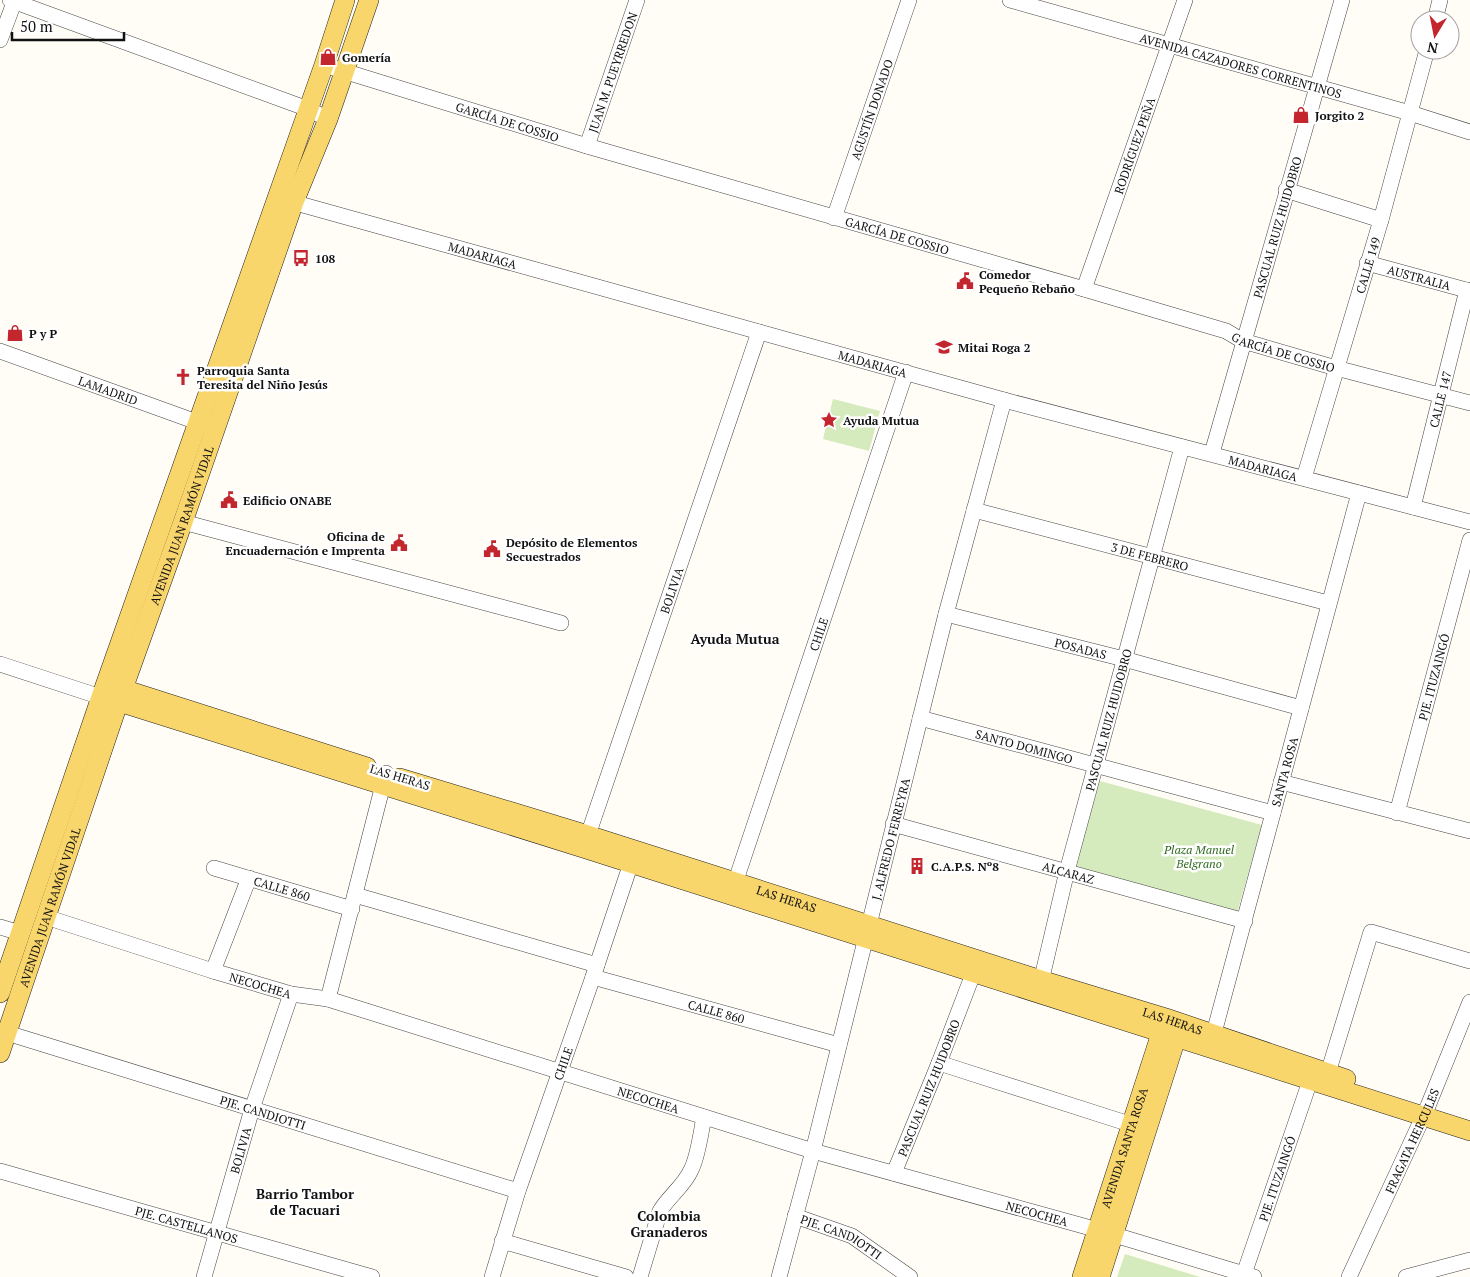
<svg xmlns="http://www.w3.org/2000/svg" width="1470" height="1277" font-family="'PT Serif',serif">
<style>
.green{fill:#d5ebbd}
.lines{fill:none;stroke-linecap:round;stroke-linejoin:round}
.minor-casing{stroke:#444;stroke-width:16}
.major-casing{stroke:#222;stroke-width:20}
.minor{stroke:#fff;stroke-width:15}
.major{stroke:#f9d66b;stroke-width:19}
.labels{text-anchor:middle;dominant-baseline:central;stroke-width:5;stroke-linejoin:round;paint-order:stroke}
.poi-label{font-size:12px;font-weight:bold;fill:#111;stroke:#fff;text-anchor:start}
.street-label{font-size:12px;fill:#111;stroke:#fff}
.park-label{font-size:12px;font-style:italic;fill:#2f6b1f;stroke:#fff}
.neighbourhood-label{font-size:14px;font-weight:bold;fill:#111;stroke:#fff}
</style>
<rect width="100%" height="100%" fill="#fffdf5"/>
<g class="green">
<path d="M833 399 880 411 869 451 823 439Z"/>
<path d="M1100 781 1262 825 1237 913 1073 868Z"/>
<path d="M1125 1254 1200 1277H1117Z"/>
</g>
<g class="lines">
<g class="minor-casing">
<g id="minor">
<path d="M10 0 308 109 328 119"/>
<path id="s1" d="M1010 0 1410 113 1470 132"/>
<path d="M1435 20 1440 0"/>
<path d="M0 40 15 0"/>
<path id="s2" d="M324 65 587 146 1084 289 1226 331 1243 341 1336 368 1470 403"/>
<path id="s3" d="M587 146 637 0"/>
<path d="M1286 190 1381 220"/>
<path id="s4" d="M285 200 1004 400 1470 522"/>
<path id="s5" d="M834 218 909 0"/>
<path id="s6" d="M1367 263 1470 291"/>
<path id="s7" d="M1084 289 1185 0"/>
<path id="s8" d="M0 351 208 426"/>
<path id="s9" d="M1212 453 1342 0"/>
<path id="s10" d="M1304 478 1381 220 1427 50"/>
<path id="s11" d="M1413 507 1467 290"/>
<path id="s12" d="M974 510 1328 603"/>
<path d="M183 522 561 623"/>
<path id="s13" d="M946 614 1124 659 1301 708"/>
<path d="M0 664 110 700"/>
<path id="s14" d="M920 718 1273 813"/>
<path d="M1281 782 1470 831"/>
<path id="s15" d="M1397 813 1470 540"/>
<path id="s16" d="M893 824 1245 921"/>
<path id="s17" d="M585 844 759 332"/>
<path id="s18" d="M214 868 352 909"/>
<path id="s19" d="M732 892 906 372"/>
<path d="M355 895 597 965"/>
<path id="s20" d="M46 917 213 971 291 994 328 999 813 1151 1098 1230 1254 1277"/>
<path d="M0 927 20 933"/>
<path d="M213 971 249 878"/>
<path id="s21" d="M593 977 839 1045"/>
<path id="s22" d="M1039 990 1067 871 1182 447"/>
<path d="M328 999 386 773"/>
<path id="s23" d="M7 1033 518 1191"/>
<path id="s24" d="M1211 1044 1359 493"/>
<path d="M939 1063 1142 1128"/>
<path d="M1328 1073 1371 932 1470 961"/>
<path id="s25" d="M0 1171 372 1277"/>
<path id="s26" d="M894 1173 939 1063 973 974"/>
<path id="s27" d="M795 1216 852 1236 910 1277"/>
<path d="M502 1241 626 1277"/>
<path id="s28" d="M1244 1274 1310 1081"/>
<path id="s29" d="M204 1277 252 1109 291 994"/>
<path id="s30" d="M492 1277 518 1191 593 977 634 854"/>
<path d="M640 1277 660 1211C669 1196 684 1186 691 1170 698 1157 701 1132 704 1117"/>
<path id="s31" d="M779 1277 813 1151 946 614 1004 400"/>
<path id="s32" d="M1349 1277 1428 1106 1470 1002"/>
<path d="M1406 1277 1470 1260"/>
</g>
</g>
<g class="major-casing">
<g id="major">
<path d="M123 689 367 767"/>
<path d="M119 702 583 848 1470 1131"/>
<path id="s33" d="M400 778 588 835 1041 980 1166 1018 1346 1079"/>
<path d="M0 993 101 697 324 65 345 0"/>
<path id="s34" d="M0 1053 123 689 183 522 294 202 328 119 369 0"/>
<path id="s35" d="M1082 1277 1165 1021"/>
<path d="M1100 1277 1180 1026"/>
</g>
</g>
<use href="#minor" class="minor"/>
<use href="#major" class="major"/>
</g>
<defs>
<g id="shop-bare" transform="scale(1.35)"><path d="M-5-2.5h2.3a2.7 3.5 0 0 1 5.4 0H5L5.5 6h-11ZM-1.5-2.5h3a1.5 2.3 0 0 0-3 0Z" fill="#c4262e" stroke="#fff" stroke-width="2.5" paint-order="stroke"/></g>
<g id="bus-bare" transform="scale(1.35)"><path d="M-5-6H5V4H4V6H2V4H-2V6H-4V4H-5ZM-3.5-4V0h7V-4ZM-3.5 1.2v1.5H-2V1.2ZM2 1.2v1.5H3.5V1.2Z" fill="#c4262e" stroke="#fff" stroke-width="2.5" paint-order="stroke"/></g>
<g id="civic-bare" transform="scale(1.35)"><path d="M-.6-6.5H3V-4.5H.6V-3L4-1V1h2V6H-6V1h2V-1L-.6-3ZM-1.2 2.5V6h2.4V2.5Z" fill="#c4262e" stroke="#fff" stroke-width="2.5" paint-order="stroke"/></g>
<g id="school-bare" transform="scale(1.35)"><path d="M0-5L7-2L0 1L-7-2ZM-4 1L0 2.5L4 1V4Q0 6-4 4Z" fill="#c4262e" stroke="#fff" stroke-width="2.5" paint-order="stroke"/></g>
<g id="church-bare" transform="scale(1.35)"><path d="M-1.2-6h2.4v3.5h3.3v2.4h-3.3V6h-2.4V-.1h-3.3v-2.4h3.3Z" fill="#c4262e" stroke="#fff" stroke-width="2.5" paint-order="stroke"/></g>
<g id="sight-bare" transform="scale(1.35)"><path d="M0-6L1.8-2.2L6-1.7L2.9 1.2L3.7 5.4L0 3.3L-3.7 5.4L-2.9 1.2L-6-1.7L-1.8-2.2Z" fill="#c4262e" stroke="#fff" stroke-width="2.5" paint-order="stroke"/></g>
<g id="building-bare" transform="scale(1.35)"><path d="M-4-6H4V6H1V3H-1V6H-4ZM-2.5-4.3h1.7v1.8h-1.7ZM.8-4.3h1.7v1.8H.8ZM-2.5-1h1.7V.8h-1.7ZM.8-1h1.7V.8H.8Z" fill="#c4262e" stroke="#fff" stroke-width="2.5" paint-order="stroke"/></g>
</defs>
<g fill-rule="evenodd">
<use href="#shop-bare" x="328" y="57"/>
<use href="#shop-bare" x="1301" y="115"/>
<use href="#bus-bare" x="301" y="258"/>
<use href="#civic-bare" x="965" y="281"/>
<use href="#shop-bare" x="15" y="333"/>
<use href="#school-bare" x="944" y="347"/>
<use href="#church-bare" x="183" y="377"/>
<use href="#sight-bare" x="829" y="420"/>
<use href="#civic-bare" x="229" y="500"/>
<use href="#civic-bare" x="399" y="543"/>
<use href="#civic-bare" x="492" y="549"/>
<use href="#building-bare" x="917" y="866"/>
</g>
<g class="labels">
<g class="poi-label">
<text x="342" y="57">Gomería</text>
<text x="1315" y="115">Jorgito 2</text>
<text x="315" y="258">108</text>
<text x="979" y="274">Comedor<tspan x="979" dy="14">Pequeño Rebaño</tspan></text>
<text x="29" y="333">P y P</text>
<text x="958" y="347">Mitai Roga 2</text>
<text x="197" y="370">Parroquia Santa<tspan x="197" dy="14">Teresita del Niño Jesús</tspan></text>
<text x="843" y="420">Ayuda Mutua</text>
<text x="243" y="500">Edificio ONABE</text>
<text x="385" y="536" text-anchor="end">Oficina de<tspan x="385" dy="14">Encuadernación e Imprenta</tspan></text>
<text x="506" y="542">Depósito de Elementos<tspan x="506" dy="14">Secuestrados</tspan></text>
<text x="931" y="866">C.A.P.S. Nº8</text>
</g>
<g class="street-label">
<text stroke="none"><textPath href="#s1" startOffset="240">AVENIDA CAZADORES CORRENTINOS</textPath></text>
<text stroke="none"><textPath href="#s3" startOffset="78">JUAN M. PUEYRREDON</textPath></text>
<text stroke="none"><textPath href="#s5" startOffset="115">AGUSTÍN DONADO</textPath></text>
<text stroke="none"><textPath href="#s2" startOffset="192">GARCÍA DE COSSIO</textPath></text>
<text stroke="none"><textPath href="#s7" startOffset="152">RODRÍGUEZ PEÑA</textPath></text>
<text stroke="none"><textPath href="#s9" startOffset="235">PASCUAL RUIZ HUIDOBRO</textPath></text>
<text stroke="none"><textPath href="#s2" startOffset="598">GARCÍA DE COSSIO</textPath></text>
<text stroke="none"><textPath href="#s4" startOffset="205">MADARIAGA</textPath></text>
<text stroke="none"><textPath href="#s10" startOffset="222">CALLE 149</textPath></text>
<text stroke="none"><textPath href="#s6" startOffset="54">AUSTRALIA</textPath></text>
<text stroke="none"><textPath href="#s2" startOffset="1002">GARCÍA DE COSSIO</textPath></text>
<text stroke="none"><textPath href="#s4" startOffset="610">MADARIAGA</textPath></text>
<text stroke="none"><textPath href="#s8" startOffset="115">LAMADRID</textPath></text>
<text stroke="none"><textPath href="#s11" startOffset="111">CALLE 147</textPath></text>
<text stroke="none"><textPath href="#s4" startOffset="1014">MADARIAGA</textPath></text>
<text stroke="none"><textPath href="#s34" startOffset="558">AVENIDA JUAN RAMÓN VIDAL</textPath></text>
<text stroke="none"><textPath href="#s12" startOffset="182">3 DE FEBRERO</textPath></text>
<text stroke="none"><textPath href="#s17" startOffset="268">BOLIVIA</textPath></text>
<text stroke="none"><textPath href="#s19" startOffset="272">CHILE</textPath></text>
<text stroke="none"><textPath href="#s13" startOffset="139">POSADAS</textPath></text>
<text stroke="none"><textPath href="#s15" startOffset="141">PJE. ITUZAINGÓ</textPath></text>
<text stroke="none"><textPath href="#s22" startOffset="279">PASCUAL RUIZ HUIDOBRO</textPath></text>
<text stroke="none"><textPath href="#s14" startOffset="108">SANTO DOMINGO</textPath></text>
<text stroke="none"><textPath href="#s24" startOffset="282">SANTA ROSA</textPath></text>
<text transform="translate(400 777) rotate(17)">LAS HERAS</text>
<text stroke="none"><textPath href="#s31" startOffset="452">J. ALFREDO FERREYRA</textPath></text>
<text stroke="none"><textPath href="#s16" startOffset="182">ALCARAZ</textPath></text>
<text stroke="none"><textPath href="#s18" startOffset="71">CALLE 860</textPath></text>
<text stroke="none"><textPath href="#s33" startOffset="405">LAS HERAS</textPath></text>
<text stroke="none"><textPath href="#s34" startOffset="154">AVENIDA JUAN RAMÓN VIDAL</textPath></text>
<text stroke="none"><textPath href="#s20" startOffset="225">NECOCHEA</textPath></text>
<text stroke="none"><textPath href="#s21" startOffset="128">CALLE 860</textPath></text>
<text stroke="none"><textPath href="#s33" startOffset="810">LAS HERAS</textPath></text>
<text stroke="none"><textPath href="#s30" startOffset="225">CHILE</textPath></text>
<text stroke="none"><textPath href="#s26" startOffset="92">PASCUAL RUIZ HUIDOBRO</textPath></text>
<text stroke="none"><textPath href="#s20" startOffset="630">NECOCHEA</textPath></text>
<text stroke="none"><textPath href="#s23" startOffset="268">PJE. CANDIOTTI</textPath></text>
<text stroke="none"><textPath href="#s32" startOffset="150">FRAGATA HERCULES</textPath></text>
<text stroke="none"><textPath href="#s35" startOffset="136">AVENIDA SANTA ROSA</textPath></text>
<text stroke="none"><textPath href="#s29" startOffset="132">BOLIVIA</textPath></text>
<text stroke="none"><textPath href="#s28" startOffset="101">PJE. ITUZAINGÓ</textPath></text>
<text stroke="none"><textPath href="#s20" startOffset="1035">NECOCHEA</textPath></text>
<text stroke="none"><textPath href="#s25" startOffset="194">PJE. CASTELLANOS</textPath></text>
<text stroke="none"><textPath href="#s27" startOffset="51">PJE. CANDIOTTI</textPath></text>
</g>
<g class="park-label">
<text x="1199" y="849">Plaza Manuel<tspan x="1199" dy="14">Belgrano</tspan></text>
</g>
<g class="neighbourhood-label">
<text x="735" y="638">Ayuda Mutua</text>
<text x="305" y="1193">Barrio Tambor<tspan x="305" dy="16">de Tacuari</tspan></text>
<text x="669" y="1215">Colombia<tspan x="669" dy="16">Granaderos</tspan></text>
</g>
</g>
<g transform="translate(1435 35) rotate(190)"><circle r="24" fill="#ffffff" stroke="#a0a0a0"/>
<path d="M0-4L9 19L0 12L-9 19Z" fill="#c4262e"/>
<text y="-8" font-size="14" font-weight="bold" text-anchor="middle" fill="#111111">N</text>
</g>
<path d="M12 32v8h112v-8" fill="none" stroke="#111111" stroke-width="2.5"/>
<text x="20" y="32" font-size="15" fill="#111111" stroke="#ffffff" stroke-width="4" paint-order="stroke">50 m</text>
</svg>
